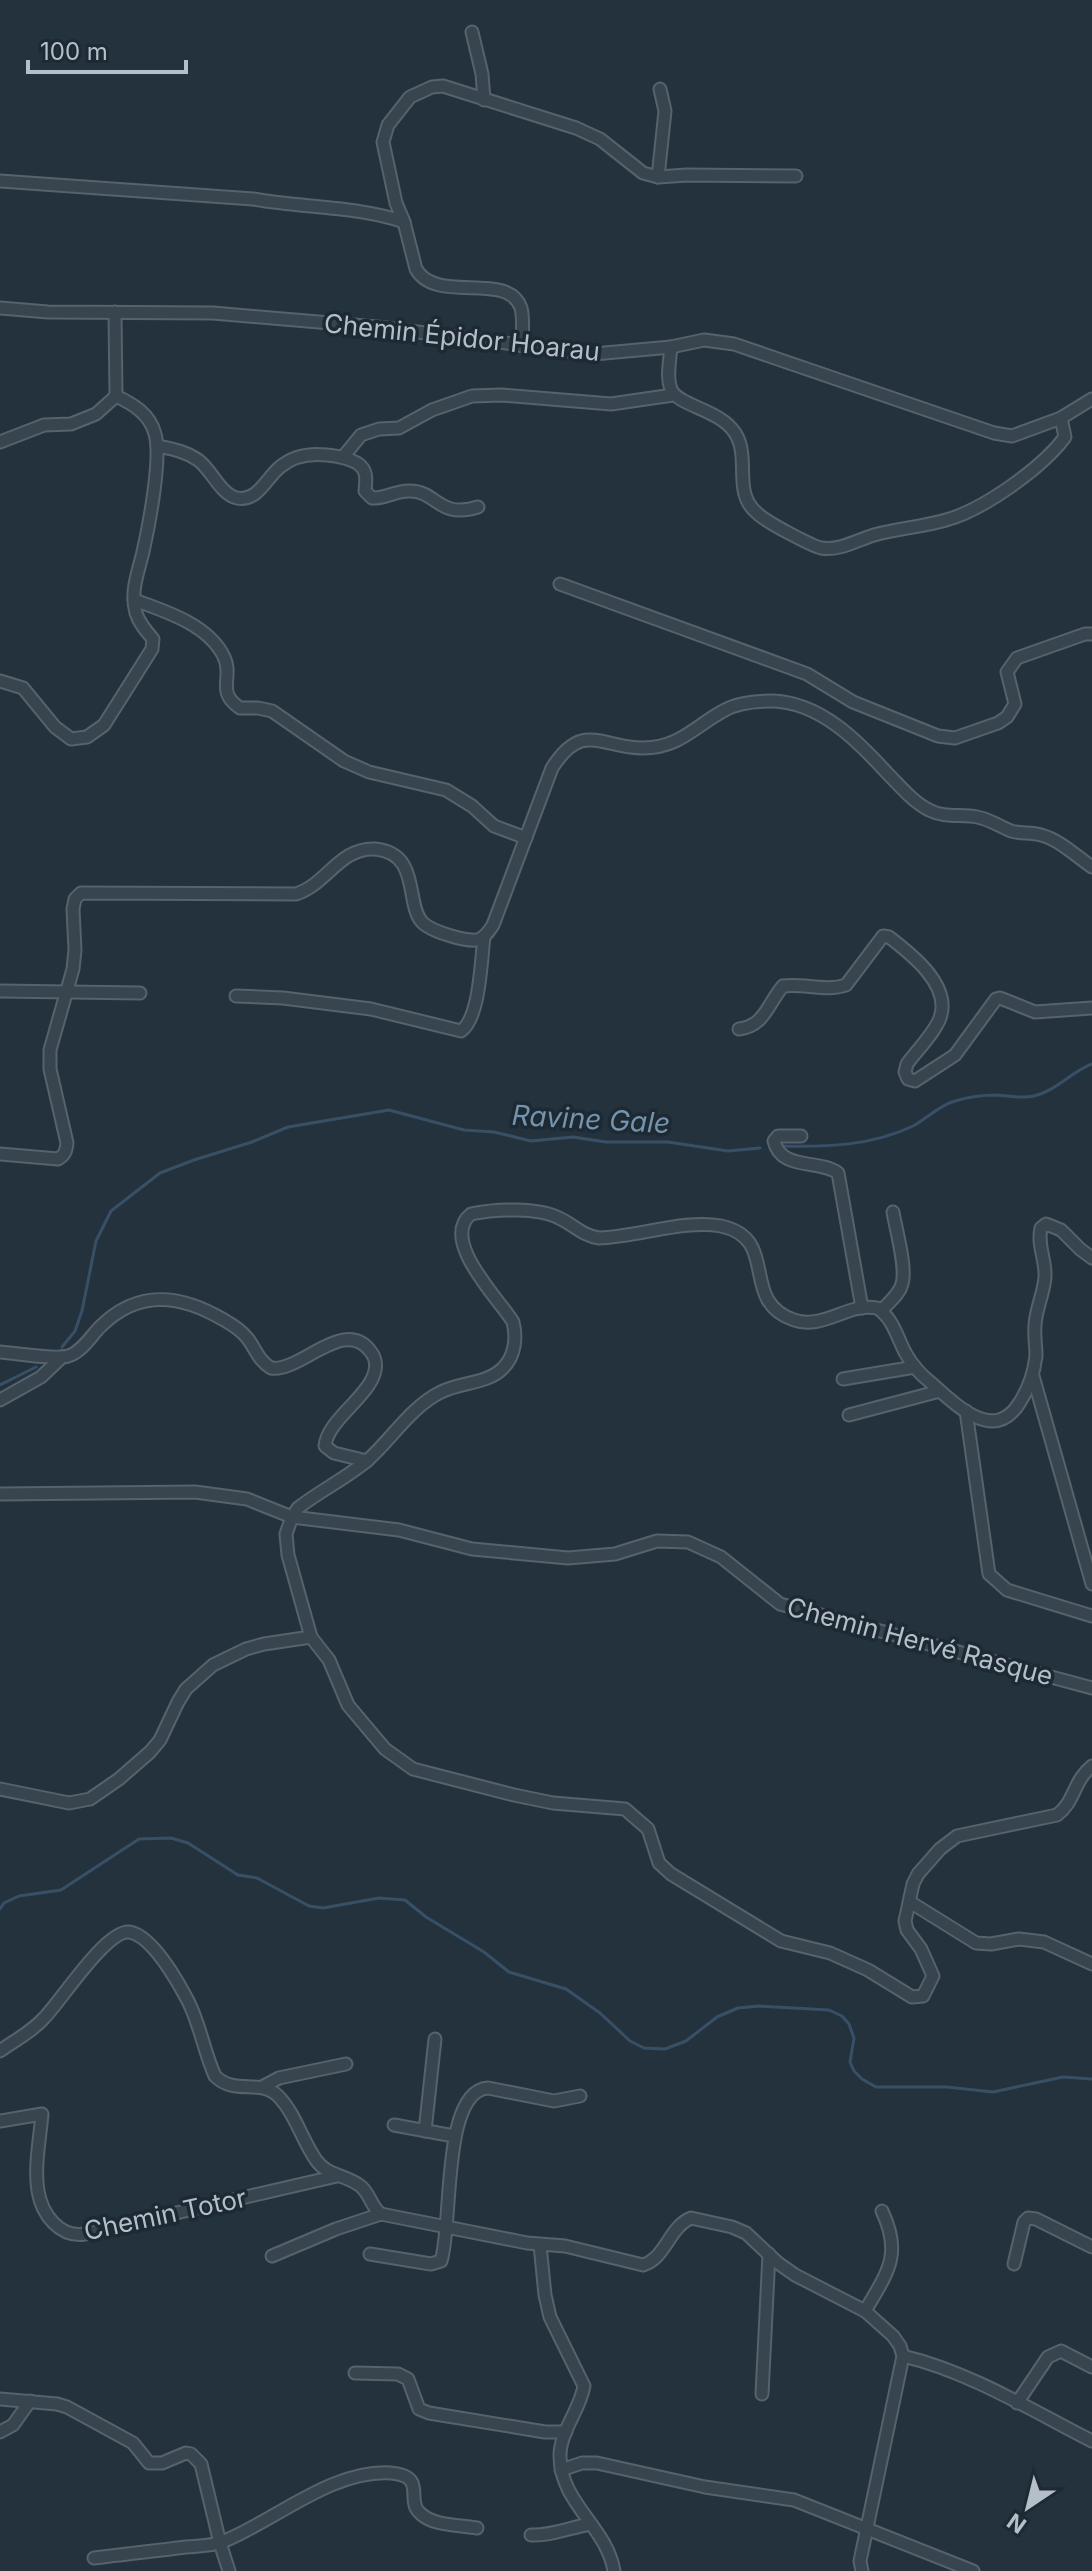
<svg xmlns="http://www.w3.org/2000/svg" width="1092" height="2571" font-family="Inter,sans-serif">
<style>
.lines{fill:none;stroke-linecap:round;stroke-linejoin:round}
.stream{stroke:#385066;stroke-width:3}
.street-casing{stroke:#56626c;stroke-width:15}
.street{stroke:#38444e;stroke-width:11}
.labels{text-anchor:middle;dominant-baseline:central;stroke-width:7;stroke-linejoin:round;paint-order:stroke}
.street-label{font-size:26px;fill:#b4bfc9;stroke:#1d2933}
.water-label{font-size:28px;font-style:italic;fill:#7493ad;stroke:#1d2933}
</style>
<rect width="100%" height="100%" fill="#24323e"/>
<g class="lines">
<g class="stream">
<path d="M782 1146C827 1147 871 1146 913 1126 928 1118 938 1106 955 1101 968 1097 983 1095 997 1095 1010 1096 1021 1099 1034 1096 1056 1091 1071 1072 1092 1064"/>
<path d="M62 1347 75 1331 82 1311 96 1241 111 1211 160 1173 194 1160 252 1142 288 1127 389 1110 464 1130 494 1132 531 1141 573 1137 606 1142H668L728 1151 760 1148"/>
<path d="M0 1385 36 1367"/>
<path d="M0 1909 4 1903 19 1896 61 1890 139 1839 171 1838 188 1843 238 1875 257 1878 309 1906 323 1908 379 1898 405 1900 426 1917 484 1952 509 1972 566 1989 600 2013 630 2041 644 2048 665 2049 686 2041 717 2017 738 2008 759 2006 829 2010 842 2016 849 2024 854 2038 850 2062 854 2071 862 2079 876 2087H947L993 2092 1063 2077 1092 2079"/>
</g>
<g class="street-casing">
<g id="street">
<path d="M472 32 482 74 484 100"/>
<path d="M658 177 665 111 660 89"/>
<path d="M0 181 253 199C303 208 357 206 404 222"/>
<path d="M0 308 48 312 213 313 377 327 594 354 671 347 704 340 734 344 994 433 1012 436 1061 418 1092 399"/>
<path d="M115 312 116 396"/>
<path d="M522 346C522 334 524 319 521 308 508 270 436 305 416 269L404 222 396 203 383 142 388 125 410 97 432 87 443 86 576 128 600 139 643 173 658 177 687 175 796 176"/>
<path d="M671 347C670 360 666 377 671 389 677 406 720 409 735 433 751 457 732 493 757 513 766 522 810 545 821 548 840 551 857 540 874 535 898 528 923 527 946 520 983 510 1042 468 1065 437L1061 418"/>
<path d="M0 442 44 425 71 424 96 414 116 396"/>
<path d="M157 446C172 449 185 451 198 460 212 470 220 494 237 498 258 502 267 477 280 467 294 455 310 453 327 455 338 456 348 458 357 463 368 470 366 480 365 491L372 498C385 499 397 490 410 491 437 491 438 519 478 507"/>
<path d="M343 457 361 435 379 429 399 428 432 410 472 396 502 395 611 404 673 395"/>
<path d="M560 584 807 674 853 702 938 736 955 738 998 723 1007 717 1015 704 1007 672 1017 658 1085 634H1092"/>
<path d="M134 600C165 611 209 625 224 657 234 678 215 691 240 708H258L272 711 344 761 369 772 446 790 472 806 494 826 526 838"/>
<path d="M0 681 23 688 55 727 71 739 87 737 104 725 152 649 153 639C146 631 139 623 136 613 130 591 138 573 143 552 149 525 162 458 155 434 150 414 133 404 116 396"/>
<path d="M0 991 140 993"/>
<path d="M236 996 283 998 371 1009 461 1031C480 1018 481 960 484 937"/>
<path d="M739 1029C765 1026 768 1003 783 986 803 983 826 992 846 985L883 936 889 937C910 953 952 985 940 1018 934 1034 917 1050 907 1064L905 1072 908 1079 915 1081 955 1055 996 999 1000 998 1035 1012 1092 1008"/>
<path d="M801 1136H778L774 1141C781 1171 819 1159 838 1173L862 1308"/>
<path d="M0 1154 58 1159C65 1155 66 1151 67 1143L50 1069V1050L73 969 75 950 73 909 75 899 81 893 296 894C326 885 340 847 375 849 421 853 405 904 422 922 430 931 470 944 480 939 486 936 489 931 493 925L552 768C583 720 601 748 643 748 680 748 696 725 725 710 739 702 756 701 772 701 820 702 858 741 888 774 900 786 913 802 929 810 944 818 961 814 977 817 989 819 999 826 1011 831 1020 834 1031 832 1041 835 1060 840 1076 856 1092 867"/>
<path d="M1092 1258 1080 1249 1061 1230 1046 1224 1041 1228C1037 1245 1046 1260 1045 1277 1044 1293 1036 1308 1035 1325 1034 1335 1036 1346 1036 1356 1034 1373 1029 1388 1020 1402 994 1445 955 1404 930 1382 920 1374 912 1365 906 1354 897 1338 894 1319 877 1308 849 1302 824 1330 794 1320 738 1301 781 1239 721 1226 687 1219 636 1237 599 1238 583 1236 574 1225 559 1218 538 1207 494 1209 471 1214 439 1240 499 1299 513 1322 517 1338 515 1356 503 1368 488 1384 460 1382 441 1392 412 1406 392 1438 369 1459 347 1478 321 1490 298 1508L292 1517 286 1534 288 1555 311 1637 329 1660 348 1705 385 1749 413 1769 514 1795 553 1803 625 1809 648 1829 659 1863 671 1874 781 1941 830 1953 868 1970 912 1997 923 1996 933 1976 921 1949 907 1930 905 1921 913 1884 918 1874 940 1849 957 1836 1057 1815C1075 1802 1073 1781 1092 1766"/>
<path d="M882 1310C889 1302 899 1295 902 1284 907 1268 896 1230 893 1212"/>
<path d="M0 1352C16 1353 55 1360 68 1356 81 1353 91 1336 100 1327 138 1289 180 1294 224 1320 233 1325 242 1331 248 1339 256 1350 259 1361 271 1368 300 1373 345 1315 371 1352 378 1361 376 1372 371 1381 360 1402 327 1423 325 1446L334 1453 367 1461"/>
<path d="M1033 1376 1092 1584"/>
<path d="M843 1379 915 1367"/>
<path d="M0 1400 41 1377 62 1357"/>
<path d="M966 1411 989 1574 1007 1590 1092 1616"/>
<path d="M849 1415 940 1391"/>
<path d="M0 1494 195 1492 247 1499 292 1517 399 1530 472 1549 568 1558 615 1554 657 1541 688 1542 721 1557 780 1604 1092 1688"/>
<path d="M0 1789 69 1803 90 1799 119 1779 150 1752 160 1740 178 1702 186 1689 213 1665 246 1649 264 1644 311 1637"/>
<path d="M910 1902 976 1943 991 1944 1019 1939 1044 1942 1092 1964"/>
<path d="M0 2051C15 2040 32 2032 44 2018 61 2001 106 1930 129 1932 152 1935 178 1982 188 2001 200 2024 204 2052 215 2076 235 2096 260 2078 278 2096 295 2113 302 2140 316 2160 326 2175 345 2175 359 2185 370 2192 370 2206 381 2214L527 2243 565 2246 643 2265C666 2258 669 2227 691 2218L732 2227 746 2233 778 2263 795 2275 865 2311 893 2336 900 2346 903 2356 860 2561 862 2571"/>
<path d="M262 2087 279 2078 346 2064"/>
<path d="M0 2121 42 2114C40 2138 34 2167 38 2191 42 2215 60 2238 85 2234L337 2176"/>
<path d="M394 2125 454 2136"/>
<path d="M425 2131 435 2039"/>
<path d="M540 2245 545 2295 550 2317 584 2386C580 2410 560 2431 560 2456 560 2503 607 2527 614 2571"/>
<path d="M370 2254 431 2264 441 2261C453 2226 441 2091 488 2088L554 2101 580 2096"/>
<path d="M272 2256 336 2229 381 2214"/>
<path d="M1014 2264 1024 2222 1028 2218 1036 2219 1092 2247"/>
<path d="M865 2311C887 2273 903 2255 882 2211"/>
<path d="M903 2356C970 2372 1031 2410 1092 2441"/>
<path d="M355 2373 398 2374 408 2379 419 2409 429 2413 545 2432H566"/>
<path d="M762 2394 769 2254"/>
<path d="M0 2399 57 2404 67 2407 133 2443 149 2463H162L186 2453 191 2454 201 2464 220 2543 229 2571"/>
<path d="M1017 2403 1048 2357 1061 2351 1092 2367"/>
<path d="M0 2432 13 2425 30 2401"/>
<path d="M561 2470 582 2463H597L705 2487 794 2500 973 2571"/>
<path d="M531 2535C552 2536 571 2527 591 2524"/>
<path d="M94 2558C125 2554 155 2551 186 2547 197 2546 212 2546 222 2542 275 2521 332 2469 391 2473 427 2476 406 2499 419 2512 431 2526 460 2525 477 2528"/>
</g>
</g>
<use href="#street" class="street"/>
</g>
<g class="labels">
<g class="street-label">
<text transform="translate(462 337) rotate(6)">Chemin Épidor Hoarau</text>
<text transform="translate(920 1641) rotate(15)">Chemin Hervé Rasque</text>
<text transform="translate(165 2214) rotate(-12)">Chemin Totor</text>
</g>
<g class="water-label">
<text transform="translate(591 1119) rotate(3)">Ravine Gale</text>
</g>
</g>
<g transform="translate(1028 2507) rotate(215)" stroke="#1d2933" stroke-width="6" paint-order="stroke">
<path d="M0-6L14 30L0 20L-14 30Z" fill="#b4bfc9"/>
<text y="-12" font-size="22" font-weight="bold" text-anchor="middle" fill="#b4bfc9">N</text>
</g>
<path d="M28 60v12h158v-12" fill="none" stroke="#b4bfc9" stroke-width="4"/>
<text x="40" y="60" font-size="24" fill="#b4bfc9" stroke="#1d2933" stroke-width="6" paint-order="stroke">100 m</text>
</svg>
